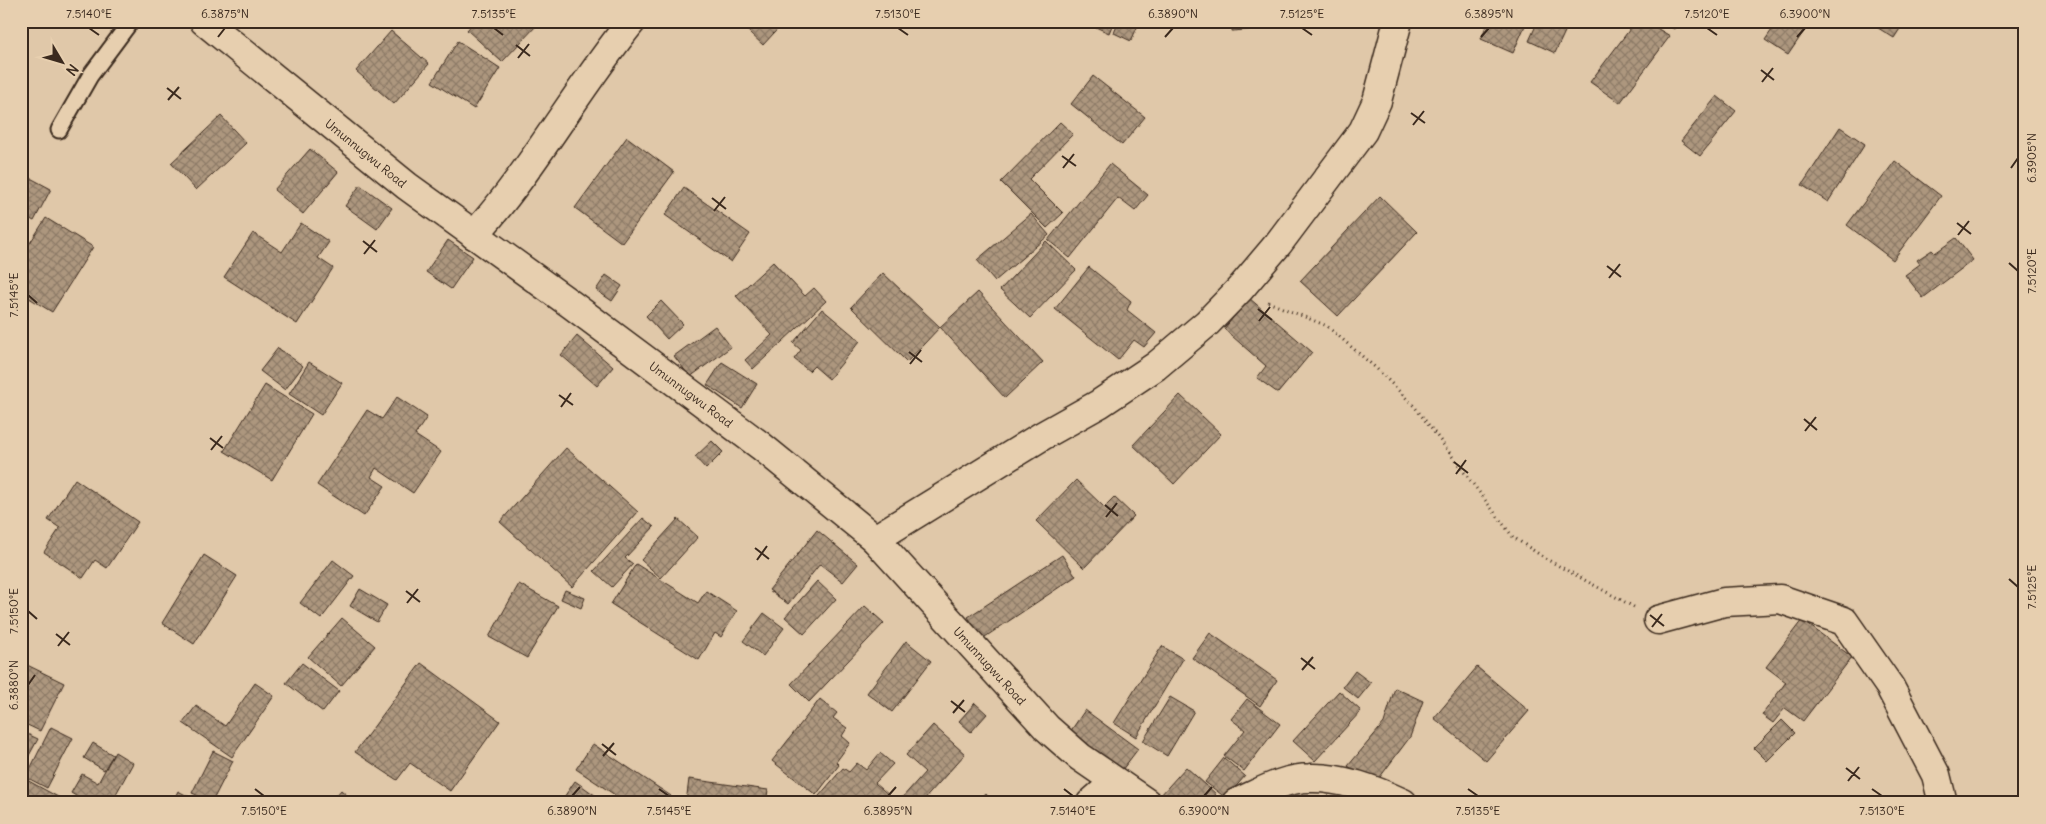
<svg xmlns="http://www.w3.org/2000/svg" width="2046" height="824" font-family="Delius,sans-serif">
<style>
.building{fill:url(#building-cross-hatch);stroke:#3b2a1e}
.lines{fill:none;stroke-linecap:round;stroke-linejoin:round}
.service-casing{stroke:#3b2a1e;stroke-width:19}
.minor-casing{stroke:#3b2a1e;stroke-width:31}
.path{stroke:#3b2a1e;stroke-width:3;stroke-dasharray:1 4;stroke-linecap:butt}
.service{stroke:#e7cfaf;stroke-width:15}
.minor{stroke:#e7cfaf;stroke-width:28}
.ticks{fill:none;stroke:#3b2a1e;stroke-width:2}
.labels{text-anchor:middle;dominant-baseline:central;stroke-width:5;stroke-linejoin:round;paint-order:stroke}
.street-label{font-size:12px;fill:#3b2a1e;stroke:#e7cfaf}
.neatline{fill:none;stroke:#3b2a1e;stroke-width:2}
.ticks-label{font-size:12px;text-anchor:middle;fill:#3b2a1e}
</style>
<defs>
<pattern id="building-cross-hatch" width="8" height="8" patternUnits="userSpaceOnUse" patternTransform="scale(1.25)"><rect width="8" height="8" fill="#ad977e"/><path d="M0 0l8 8M0 8l8-8" fill="none" stroke="#8e7b67"/></pattern>
</defs>
<rect width="100%" height="100%" fill="#e0c8a9"/>
<filter id="ink" filterUnits="userSpaceOnUse"><feTurbulence type="fractalNoise" baseFrequency=".02" numOctaves="2"/><feDisplacementMap in="SourceGraphic" scale="10" xChannelSelector="R" yChannelSelector="G"/><feConvolveMatrix kernelMatrix="1 2 1 2 8 2 1 2 1" color-interpolation-filters="sRGB"/></filter>
<g filter="url(#ink)">
<g class="building">
<path d="M475 21H535L538 24 502 62 467 30Z"/>
<path d="M737 21H785L763 45Z"/>
<path d="M1082 21H1114L1109 33Z"/>
<path d="M1119 21 1139 23 1131 41 1114 33Z"/>
<path d="M1232 21H1269L1270 28 1232 31Z"/>
<path d="M1488 21H1527L1513 53 1481 39Z"/>
<path d="M1538 21H1570L1555 53 1529 41Z"/>
<path d="M1636 21H1645L1670 36 1620 103 1590 82Z"/>
<path d="M1662 21H1684L1674 29Z"/>
<path d="M1778 21H1811L1788 55 1765 40Z"/>
<path d="M1867 21H1905L1894 38Z"/>
<path d="M391 31 429 64 394 104 356 71Z"/>
<path d="M458 41 500 68 474 109 432 82Z"/>
<path d="M1093 76 1145 117 1122 145 1071 104Z"/>
<path d="M1717 96 1736 111 1700 156 1681 141Z"/>
<path d="M221 116 246 143 196 190 171 163Z"/>
<path d="M1060 122 1073 134 1029 179 1063 213 1047 228 1001 182Z"/>
<path d="M1840 127 1865 144 1828 202 1802 185Z"/>
<path d="M627 137 674 172 622 243 575 208Z"/>
<path d="M310 149 338 172 303 214 274 190Z"/>
<path d="M1895 161 1941 196 1893 260 1847 225Z"/>
<path d="M1110 164 1148 195 1135 211 1118 198 1070 258 1048 240Z"/>
<path d="M21 173 51 189 34 221 21 214Z"/>
<path d="M360 185 392 208 377 229 345 206Z"/>
<path d="M684 188 750 234 731 262 665 215Z"/>
<path d="M1380 196 1417 232 1338 316 1300 281Z"/>
<path d="M1031 214 1049 235 995 281 977 260Z"/>
<path d="M46 218 93 247 52 312 21 293V257Z"/>
<path d="M301 223 329 242 318 258 333 268 297 324 224 277 253 233 282 252Z"/>
<path d="M1956 238 1973 260 1923 298 1905 275 1920 264 1917 260 1932 250 1935 253Z"/>
<path d="M448 240 473 257 451 289 426 272Z"/>
<path d="M1046 241 1076 270 1030 318 1000 290Z"/>
<path d="M773 262 805 296 814 288 826 301 753 369 745 360 772 335 736 296Z"/>
<path d="M1089 267 1131 301 1127 310 1156 333 1144 347 1134 340 1118 360 1055 309Z"/>
<path d="M883 273 940 327 907 362 851 307Z"/>
<path d="M606 275 622 286 612 301 596 290Z"/>
<path d="M978 292 1043 362 1005 398 940 327Z"/>
<path d="M1249 298 1312 352 1278 393 1257 378 1266 366 1224 329Z"/>
<path d="M661 301 683 324 667 339 646 316Z"/>
<path d="M822 309 860 341 829 379 814 366 809 371 794 359 801 350 793 343Z"/>
<path d="M715 326 731 347 690 377 674 356Z"/>
<path d="M577 336 613 367 597 386 561 355Z"/>
<path d="M278 348 303 366 285 390 260 371Z"/>
<path d="M309 362 342 383 321 415 289 394Z"/>
<path d="M722 362 757 384 742 408 707 385Z"/>
<path d="M265 385 312 414 272 480 224 451Z"/>
<path d="M1180 395 1221 434 1174 484 1133 445Z"/>
<path d="M397 397 427 417 415 435 441 452 413 493 376 468 371 477 385 486 364 516 317 485 367 410 382 419Z"/>
<path d="M712 441 723 452 706 469 695 457Z"/>
<path d="M566 448 638 512 572 587 500 522Z"/>
<path d="M75 479 138 522 107 568 95 560 83 578 44 552 60 528 48 520Z"/>
<path d="M1076 480 1104 507 1114 497 1134 516 1084 568 1036 521Z"/>
<path d="M643 518 654 527 625 558 633 564 612 587 594 571Z"/>
<path d="M678 519 698 537 661 578 641 560Z"/>
<path d="M817 530 858 564 843 582 820 564 788 604 769 590Z"/>
<path d="M204 555 237 576 194 644 162 623Z"/>
<path d="M1062 555 1076 576 982 639 968 617Z"/>
<path d="M333 560 354 576 321 619 300 603Z"/>
<path d="M636 564 698 603 706 591 737 611 721 637 715 633 699 660 611 604Z"/>
<path d="M817 581 836 599 804 634 785 617Z"/>
<path d="M519 584 558 606 527 658 489 637Z"/>
<path d="M360 589 387 605 377 622 350 606Z"/>
<path d="M565 590 585 598 581 608 561 599Z"/>
<path d="M865 606 884 623 809 702 791 684Z"/>
<path d="M764 613 784 628 763 656 743 641Z"/>
<path d="M342 618 375 646 341 686 308 657Z"/>
<path d="M1802 620 1852 657 1803 721 1785 708 1773 723 1762 715 1786 682 1766 667Z"/>
<path d="M1210 633 1277 680 1260 706 1192 658Z"/>
<path d="M906 641 931 661 892 712 867 693Z"/>
<path d="M1162 646 1183 659 1136 737 1114 723Z"/>
<path d="M21 662 64 683 40 731 21 722Z"/>
<path d="M302 663 339 691 323 712 286 683Z"/>
<path d="M421 663 500 721 450 791 410 763 397 780 355 752Z"/>
<path d="M1477 667 1529 711 1486 761 1434 718Z"/>
<path d="M1355 671 1371 683 1358 699 1343 687Z"/>
<path d="M255 683 274 696 232 757 183 723 196 706 225 726Z"/>
<path d="M1395 688 1423 701 1410 737 1374 785 1348 766 1384 723Z"/>
<path d="M1339 691 1361 711 1315 761 1293 741Z"/>
<path d="M1170 697 1194 711 1167 756 1143 741Z"/>
<path d="M820 699 837 713 833 718 847 728 842 736 850 743 836 762 839 765 816 795 772 761Z"/>
<path d="M1247 699 1280 724 1244 771 1224 756 1245 730 1231 719Z"/>
<path d="M975 703 987 714 971 732 959 721Z"/>
<path d="M1085 710 1138 749 1122 770 1070 732Z"/>
<path d="M1782 720 1795 733 1767 761 1754 748Z"/>
<path d="M933 725 965 754 921 803H905L901 799 925 772 906 755Z"/>
<path d="M51 727 73 738 47 788 26 777Z"/>
<path d="M21 731 38 739 21 770Z"/>
<path d="M93 743 113 755 104 770 84 758Z"/>
<path d="M593 744 671 796 667 803H627L576 769Z"/>
<path d="M213 751 233 761 212 802 192 793Z"/>
<path d="M115 752 133 763 111 803H87L71 793 82 774 98 783Z"/>
<path d="M880 753 893 764 875 783 898 803H813L843 768 849 772 857 763 866 770Z"/>
<path d="M1224 758 1245 776 1226 798 1205 782Z"/>
<path d="M1186 767 1216 794 1208 803H1201L1192 795 1185 803H1168L1160 796Z"/>
<path d="M25 779 69 803H21V786Z"/>
<path d="M689 779 768 790 766 803H686Z"/>
<path d="M575 781 606 803H560Z"/>
<path d="M341 790 356 803H330Z"/>
<path d="M178 791 201 803H172Z"/>
<path d="M986 794 994 803H969Z"/>
</g>
<g class="lines">
<g class="service-casing">
<path id="service" d="M59 130 90 76 131 21"/>
</g>
<g class="minor-casing">
<g id="minor">
<path id="s1" d="M204 21 407 186 572 305 761 446 875 539 1047 728 1080 757 1147 803"/>
<path d="M474 235C533 170 576 90 632 21"/>
<path d="M875 539 1042 436 1099 404 1156 366 1207 323 1240 289 1278 244 1363 131 1377 101 1398 21"/>
<path d="M1658 620 1724 602 1780 599 1844 621 1890 687 1936 775 1943 803"/>
<path d="M1091 803 1115 782"/>
<path d="M1236 803C1259 793 1284 778 1310 778 1342 777 1375 790 1403 803"/>
</g>
</g>
<path class="path" d="M1268 302 1327 326 1377 369 1415 407 1513 537 1548 560 1634 607"/>
<use href="#service" class="service"/>
<use href="#minor" class="minor"/>
</g>
</g>
<path class="ticks" d="M89 28 99 35M494 28 503 35M898 28 908 35M1302 28 1312 35M1707 28 1717 35M218 37 225 28M1165 37 1173 28M1481 37 1489 28M1797 37 1805 28M516 45 530 56M518 58 529 44M1761 70 1774 80M1762 82 1773 68M167 88 181 99M168 100 179 87M1411 113 1425 123M1413 125 1424 111M1062 156 1076 166M1063 168 1074 154M2011 168 2018 158M712 198 726 209M714 211 725 197M1957 223 1971 234M1958 235 1969 221M363 241 377 252M364 254 375 240M2009 263 2018 271M1607 266 1621 277M1609 278 1620 264M28 295 37 303M1258 309 1272 320M1259 321 1270 307M909 352 922 362M910 364 921 350M559 395 573 405M561 407 571 393M1804 419 1817 430M1805 431 1816 417M210 438 223 448M211 450 222 436M1454 462 1468 473M1456 474 1466 460M1105 505 1118 516M1106 517 1117 503M755 548 769 559M757 560 767 546M2009 579 2018 587M406 591 420 602M407 603 418 589M28 611 37 619M1650 615 1664 626M1652 627 1662 614M56 634 70 645M58 646 69 632M1301 658 1315 669M1302 670 1313 657M28 685 35 675M951 701 965 712M953 713 964 700M602 744 616 755M603 756 614 743M1846 768 1860 779M1848 781 1859 767M255 789 264 796M659 789 669 796M1064 789 1073 796M1468 789 1478 796M1872 789 1882 796M572 796 580 787M888 796 896 787M1204 796 1212 787"/>
<g class="labels">
<g class="street-label">
<text stroke="none"><textPath href="#s1" startOffset="209">Umunnugwu Road</textPath></text>
<text stroke="none"><textPath href="#s1" startOffset="614">Umunnugwu Road</textPath></text>
<text stroke="none"><textPath href="#s1" startOffset="1019">Umunnugwu Road</textPath></text>
</g>
</g>
<rect width="2046" height="824" fill="none" stroke="#e7cfaf" stroke-width="55"/>
<g transform="translate(62 62) rotate(128)" stroke="#e7cfaf" stroke-width="4" paint-order="stroke">
<path d="M0-4L9 19L0 12L-9 19Z" fill="#3b2a1e"/>
<text y="-8" font-size="14" font-weight="bold" text-anchor="middle" fill="#3b2a1e">N</text>
</g>
<rect x="28" y="28" width="1990" height="768" class="neatline"/>
<g class="ticks-label">
<text x="89" y="18">7.5140°E</text>
<text x="225" y="18">6.3875°N</text>
<text x="494" y="18">7.5135°E</text>
<text x="898" y="18">7.5130°E</text>
<text x="1173" y="18">6.3890°N</text>
<text x="1302" y="18">7.5125°E</text>
<text x="1489" y="18">6.3895°N</text>
<text x="1707" y="18">7.5120°E</text>
<text x="1805" y="18">6.3900°N</text>
<text transform="translate(2032 158) rotate(-90)" y="4">6.3905°N</text>
<text transform="translate(2032 271) rotate(-90)" y="4">7.5120°E</text>
<text transform="translate(14 295) rotate(-90)" y="4">7.5145°E</text>
<text transform="translate(2032 587) rotate(-90)" y="4">7.5125°E</text>
<text transform="translate(14 611) rotate(-90)" y="4">7.5150°E</text>
<text transform="translate(14 685) rotate(-90)" y="4">6.3880°N</text>
<text x="264" y="815">7.5150°E</text>
<text x="572" y="815">6.3890°N</text>
<text x="669" y="815">7.5145°E</text>
<text x="888" y="815">6.3895°N</text>
<text x="1073" y="815">7.5140°E</text>
<text x="1204" y="815">6.3900°N</text>
<text x="1478" y="815">7.5135°E</text>
<text x="1882" y="815">7.5130°E</text>
</g>
</svg>
